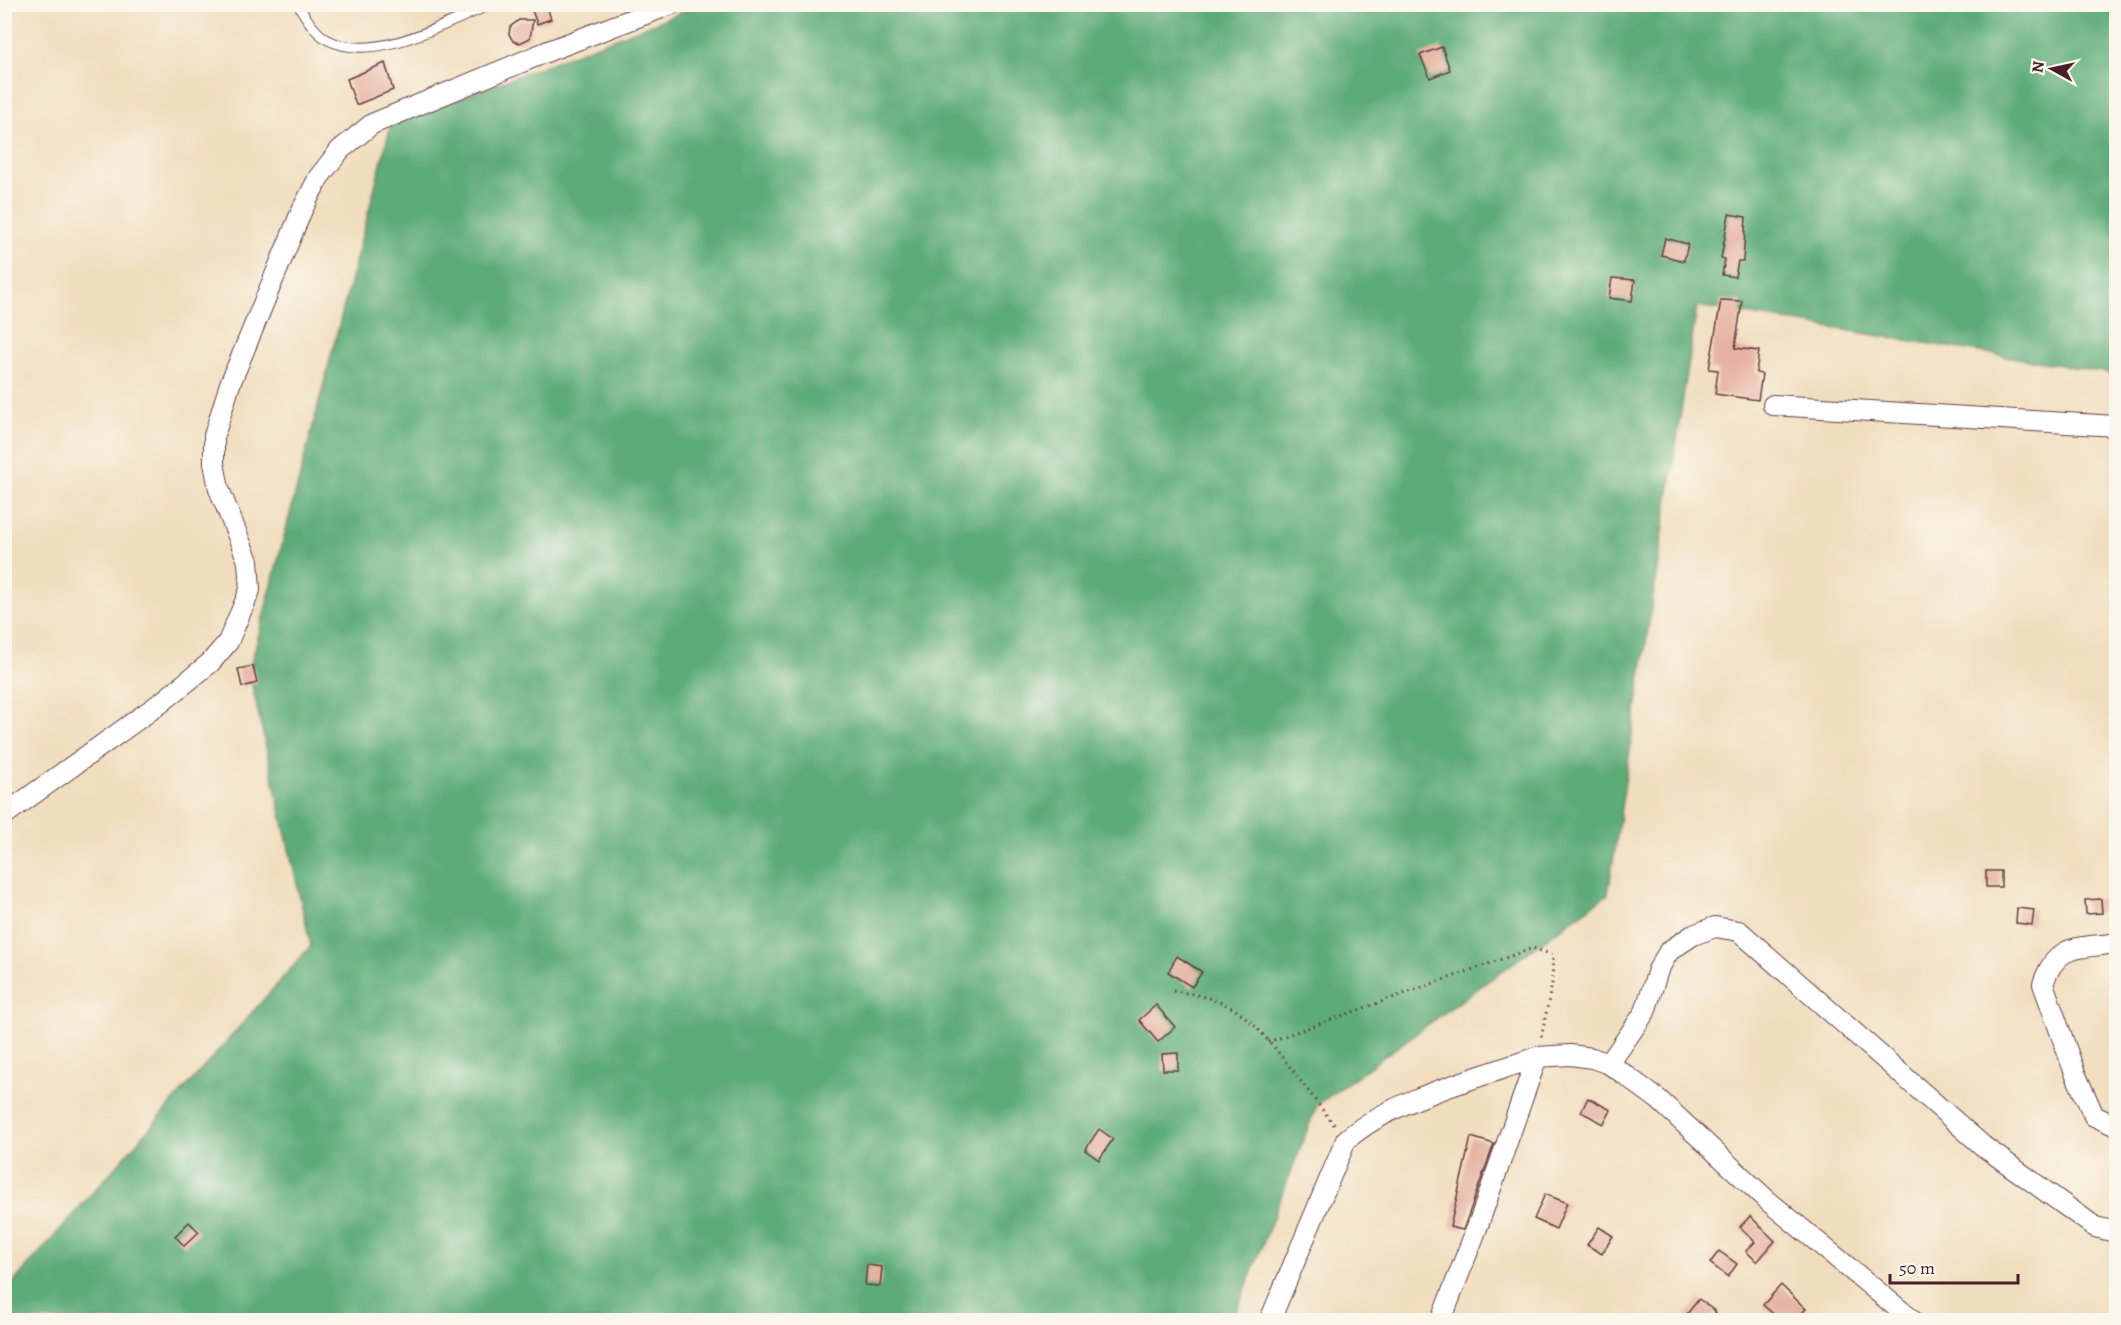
<svg xmlns="http://www.w3.org/2000/svg" width="2121" height="1325" font-family="Alegreya,serif">
<style>
.forest{fill:#5dac78;stroke:#546652;stroke-width:1.5}
.building{fill:#e6b3a2}
.lines{fill:none;stroke-linecap:round;stroke-linejoin:round}
.service-casing{stroke:#633c41;stroke-width:11}
.minor-casing{stroke:#633c41;stroke-width:22}
.path{stroke:#633c41;stroke-width:3;stroke-dasharray:1.5 4.5;stroke-linecap:butt}
.service{stroke:#fff;stroke-width:9}
.minor{stroke:#fff;stroke-width:20}
</style>
<rect width="100%" height="100%" fill="#fbf7ec"/>
<filter id="ink" filterUnits="userSpaceOnUse"><feTurbulence type="fractalNoise" baseFrequency=".0167" numOctaves="2"/><feDisplacementMap in="SourceGraphic" scale="12" xChannelSelector="R" yChannelSelector="G"/><feConvolveMatrix kernelMatrix="1 2 1 2 8 2 1 2 1" color-interpolation-filters="sRGB"/></filter>
<filter id="wash" filterUnits="userSpaceOnUse"><feTurbulence type="fractalNoise" baseFrequency=".008" numOctaves="4" result="noise"/><feDisplacementMap in="SourceGraphic" scale="24" xChannelSelector="R" yChannelSelector="G"/><feGaussianBlur stdDeviation="1.35" result="paint"/><feColorMatrix in="noise" values="0 0 0 0 0 0 0 0 0 0 0 0 0 0 0 0 0 1.4 0 .05"/><feComposite in="paint" operator="in"/></filter>
<g filter="url(#wash)">
<rect width="100%" height="100%" fill="#f0ddbd"/>
<path class="forest" d="M701 5H2116V374L1697 306 1608 894 1317 1105 1233 1320H5V1292L311 946 249 672 391 125Z"/>
<g id="blocks">
<g class="building">
<path d="M546 4 551 19 537 24 532 10Z"/>
<path d="M519 20H533L530 38 520 43 513 41 509 34 510 27Z"/>
<path d="M1442 47 1450 70 1430 78 1420 55Z"/>
<path d="M385 63 393 90 356 105 347 79Z"/>
<path d="M1729 214 1746 217 1743 261H1738L1735 277 1722 275 1725 259 1721 258Z"/>
<path d="M1665 238 1688 244 1684 261 1661 255Z"/>
<path d="M1612 278 1635 280 1632 301 1609 298Z"/>
<path d="M1721 300 1742 301 1735 348 1759 351 1756 373 1762 374 1758 400 1715 394 1718 370 1709 369Z"/>
<path d="M253 666 257 683 242 687 238 669Z"/>
<rect x="1986" y="871" width="15" height="16"/>
<path d="M2101 899 2102 913 2086 914 2085 900Z"/>
<path d="M2017 908 2034 910 2032 925 2016 923Z"/>
<path d="M1177 956 1202 972 1192 987 1168 972Z"/>
<path d="M1156 1005 1175 1027 1158 1042 1139 1020Z"/>
<path d="M1178 1053V1070H1163L1162 1054Z"/>
<path d="M1588 1098 1611 1110 1604 1124 1581 1112Z"/>
<path d="M1099 1129 1113 1139 1099 1160 1085 1150Z"/>
<path d="M1471 1137 1494 1144 1463 1230 1450 1227Z"/>
<path d="M1545 1194 1567 1203 1556 1229 1534 1219Z"/>
<path d="M1750 1216 1775 1241 1757 1262 1746 1251 1755 1242 1740 1227Z"/>
<path d="M189 1222 199 1232 184 1246 175 1236Z"/>
<path d="M1599 1227 1613 1236 1602 1254 1587 1245Z"/>
<path d="M1719 1251 1737 1264 1728 1277 1710 1263Z"/>
<path d="M867 1265 882 1267 880 1286 865 1285Z"/>
<path d="M1781 1285 1806 1309 1795 1320H1780L1763 1305Z"/>
<path d="M1699 1299 1716 1312 1709 1320H1693L1686 1315Z"/>
</g>
</g>
</g>
<g filter="url(#ink)">
<use href="#blocks" fill-opacity="0" stroke="#633c41" stroke-width="1.5"/>
<g class="lines">
<g class="service-casing">
<path id="service" d="M298 4C305 17 315 33 328 40 374 64 449 22 492 4"/>
</g>
<g class="minor-casing">
<g id="minor">
<path d="M1773 405 2116 426"/>
<path d="M4 815 162 702 210 663 228 642 250 590 248 561 219 489 214 463V436L230 384 302 210 319 177 340 150 372 124 551 50 672 4"/>
<path d="M2116 943C2081 949 2057 941 2043 984L2075 1073 2094 1116 2116 1126"/>
<path d="M1537 1057 1570 1055 1592 1058 1609 1064 1624 1074 1659 1100 1768 1201 1912 1320"/>
<path d="M1609 1064 1645 1012 1658 970 1669 951 1693 935 1715 927 1739 931 1983 1146 2095 1227 2116 1232"/>
<path d="M1270 1320 1346 1140C1392 1099 1478 1078 1537 1057L1477 1228 1441 1320"/>
</g>
</g>
<g class="path">
<path d="M1173 991C1195 994 1215 998 1234 1009 1264 1026 1312 1098 1336 1127"/>
<path d="M1268 1042 1533 948 1553 955 1552 983 1541 1039"/>
</g>
<use href="#service" class="service"/>
<use href="#minor" class="minor"/>
</g>
</g>
<rect width="2121" height="1325" fill="none" stroke="#fbf7ec" stroke-width="24"/>
<g transform="translate(2052 69) rotate(278)" stroke="#fbf7ec" stroke-width="4.5" paint-order="stroke">
<path d="M0-4.5L10 22L0 15L-10 22Z" fill="#4a1f2b"/>
<text y="-9" font-size="16" font-weight="bold" text-anchor="middle" fill="#4a1f2b">N</text>
</g>
<path d="M1890 1274v9h128v-9" fill="none" stroke="#4a1f2b" stroke-width="3"/>
<text x="1899" y="1274" font-size="18" fill="#4a1f2b" stroke="#fbf7ec" stroke-width="4.5" paint-order="stroke">50 m</text>
</svg>
